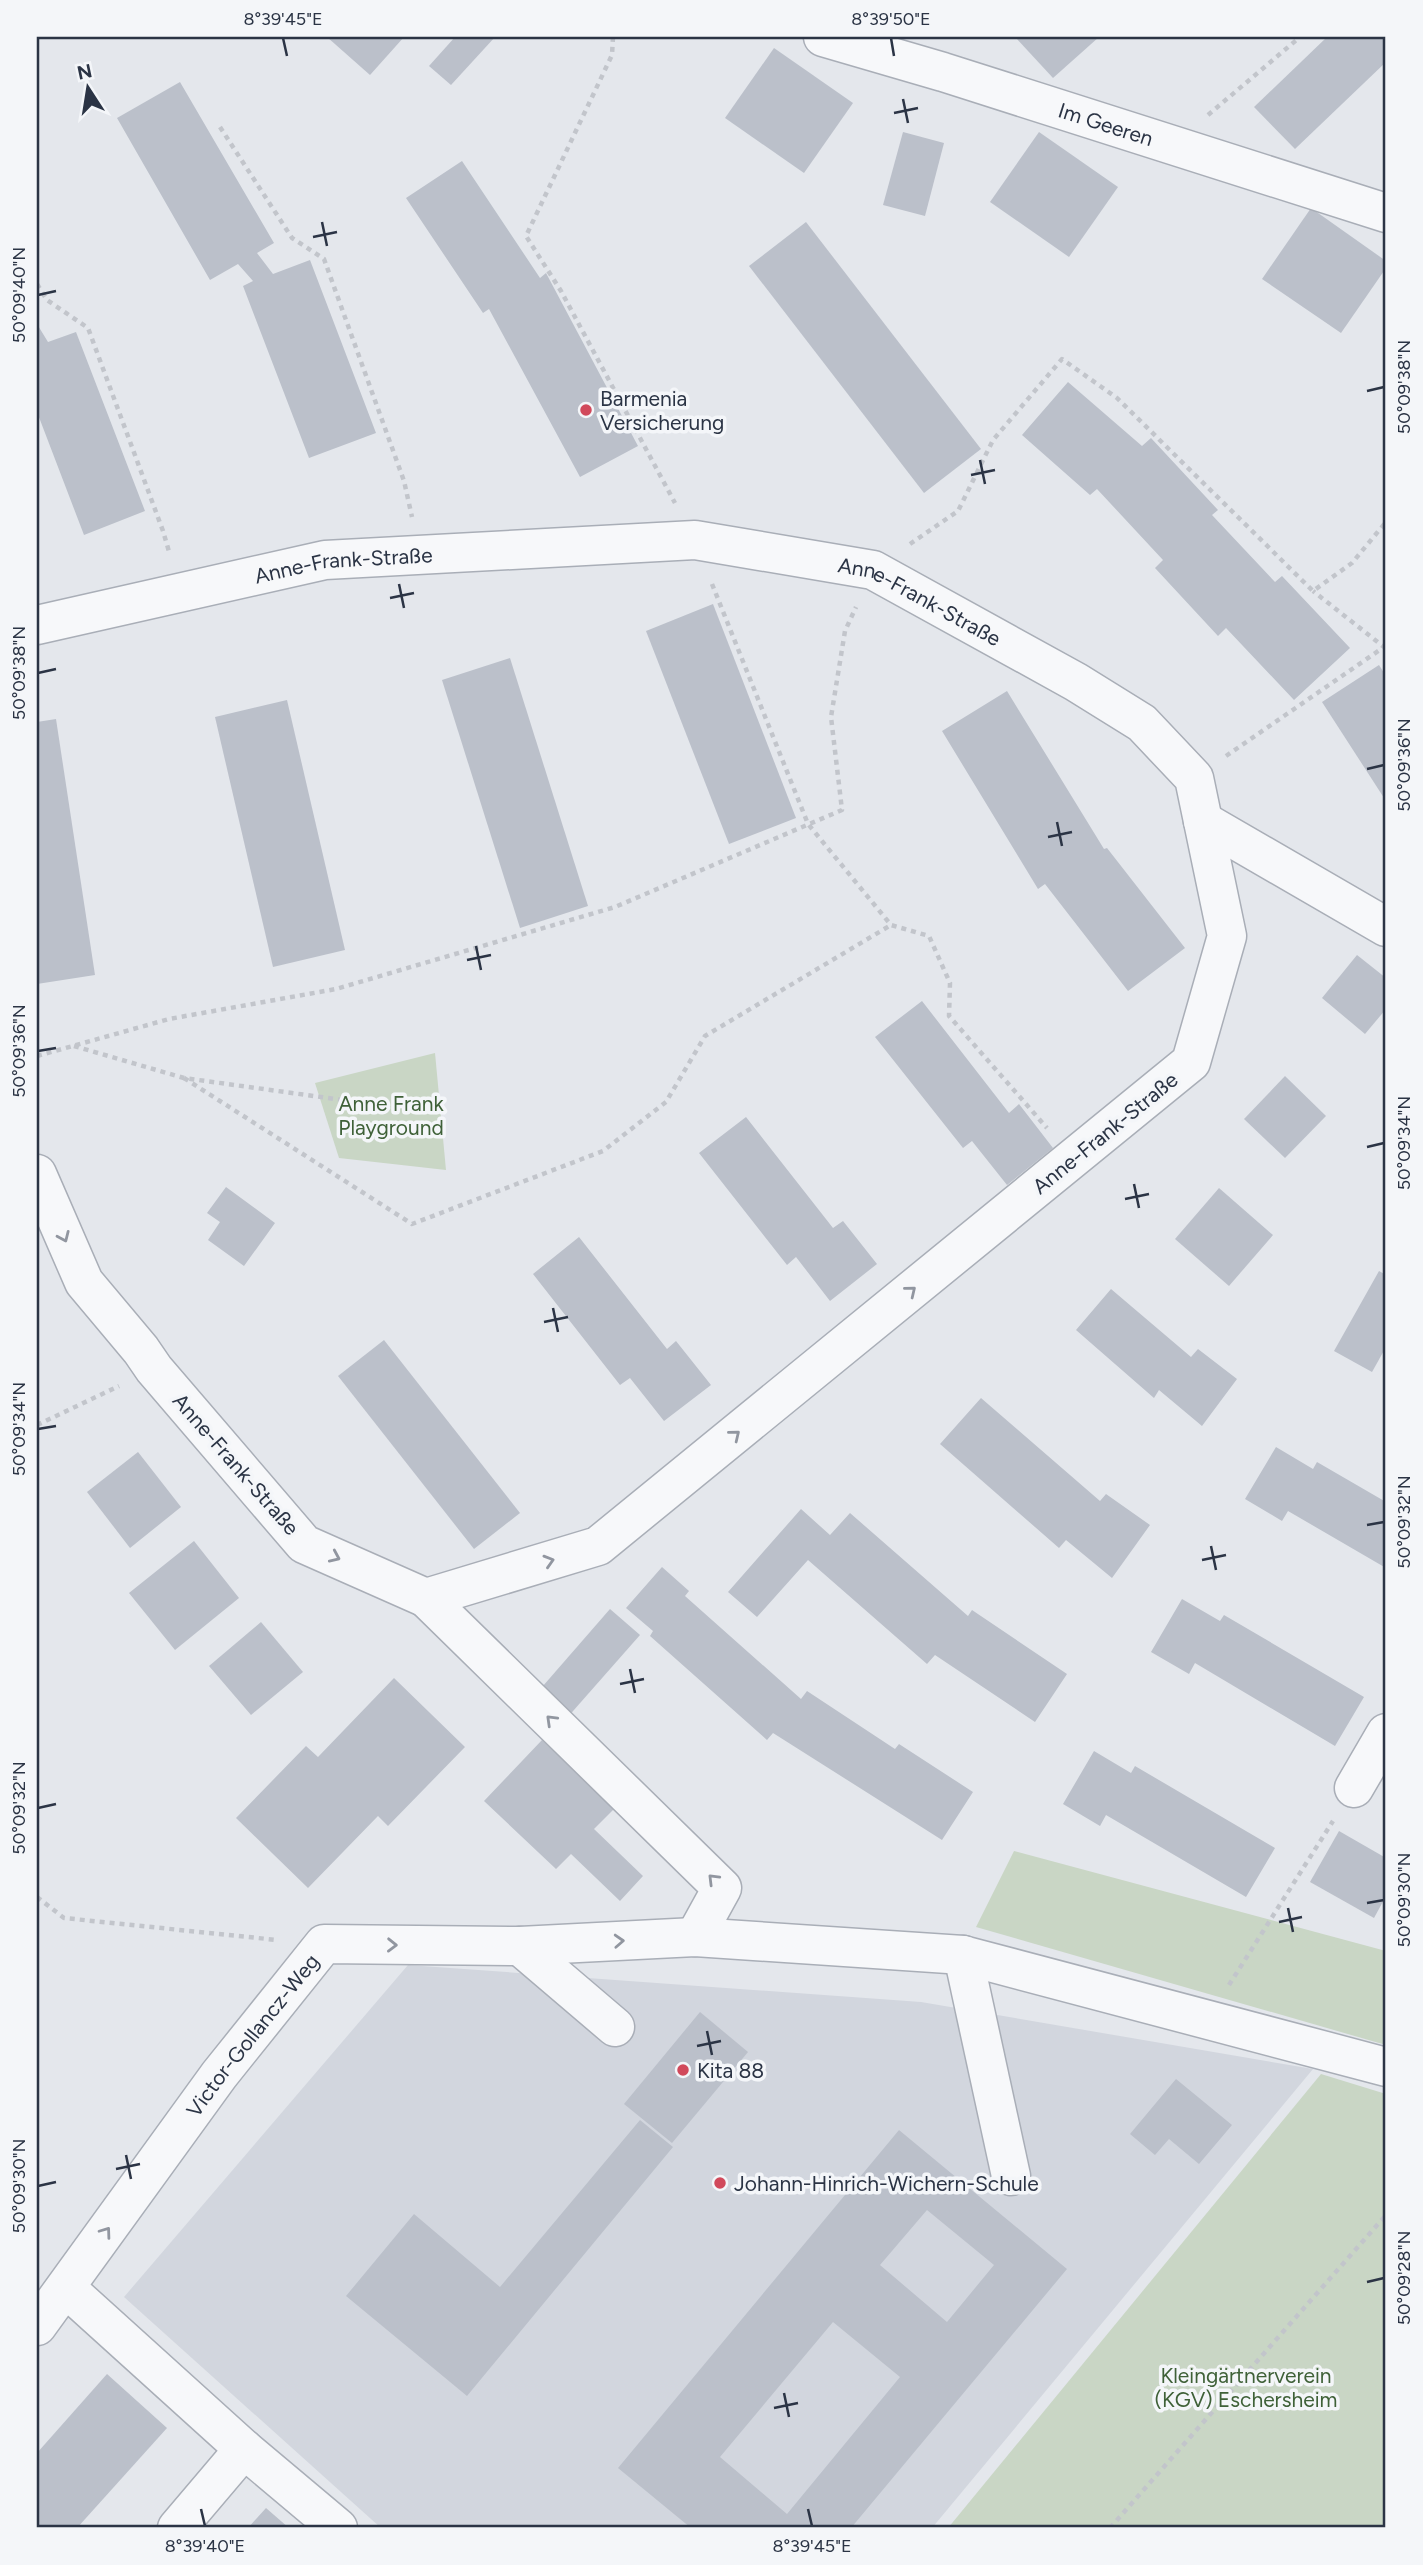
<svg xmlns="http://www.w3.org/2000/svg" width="1423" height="2565" font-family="Figtree,sans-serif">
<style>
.built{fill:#d2d6de}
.green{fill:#c9d6c5}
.building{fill:#bbc0ca;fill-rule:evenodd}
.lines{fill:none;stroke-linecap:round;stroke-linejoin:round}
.minor-casing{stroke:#a9aeb7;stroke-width:41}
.path{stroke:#c2c5cb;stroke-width:4.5;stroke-dasharray:5 5;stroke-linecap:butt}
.minor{stroke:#f7f8fa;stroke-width:38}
.oneway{stroke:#9196a0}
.ticks{fill:none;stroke:#2b3445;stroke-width:2.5}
.poi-dot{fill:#d1495b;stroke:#f4f6f9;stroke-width:2.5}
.labels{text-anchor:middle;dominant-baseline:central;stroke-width:7;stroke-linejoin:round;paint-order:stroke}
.street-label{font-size:21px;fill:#2b3445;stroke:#f4f6f9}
.poi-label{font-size:21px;fill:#2b3445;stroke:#f4f6f9;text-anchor:start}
.park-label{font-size:21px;fill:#3f6138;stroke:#f4f6f9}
.neatline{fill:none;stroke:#2b3445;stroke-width:2.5}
.ticks-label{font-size:18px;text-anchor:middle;fill:#2b3445}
</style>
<rect width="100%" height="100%" fill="#e4e7ec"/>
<path class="built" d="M408 1965 921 2002 1313 2069 932 2528H381L124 2297Z"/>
<g class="green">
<path d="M435 1053 446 1170 339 1158 315 1083Z"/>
<path d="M1014 1851 1386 1951V2045L976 1927Z"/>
<path d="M1321 2074 1386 2094V2528H948Z"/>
</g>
<g class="building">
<path d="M327 37H404L370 75Z"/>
<path d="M455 37H495L451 85 429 66Z"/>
<path d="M1015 37H1099L1053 78Z"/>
<path d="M1327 37H1386V62L1295 149 1254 107Z"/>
<path d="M774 48 853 103 804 173 725 118Z"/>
<path d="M180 82 274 243 257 253 273 274 310 260 376 433 309 458 243 286 253 281 238 264 210 280 117 118Z"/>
<path d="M903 132 944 143 925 216 883 205Z"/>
<path d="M1039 132 1118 187 1069 257 990 202Z"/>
<path d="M462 161 540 278 546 273 638 446 580 477 489 309 483 313 406 198Z"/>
<path d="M1311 208 1386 261V268L1341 333 1262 279Z"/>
<path d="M806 222 981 449 924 493 749 266Z"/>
<path d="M37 324 48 342 76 332 145 511 84 535 37 412Z"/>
<path d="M1068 382 1142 446 1151 438 1218 510 1212 515 1275 582 1282 576 1350 648 1294 700 1226 628 1218 636 1155 568 1163 560 1097 489 1090 495 1022 435Z"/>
<path d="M713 604 796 818 729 844 646 631Z"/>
<path d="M510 658 588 906 520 928 442 680Z"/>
<path d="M1379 665 1386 676V801L1322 702Z"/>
<path d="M1007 691 1104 849 1107 848 1185 948 1128 991 1045 884 1038 889 942 731Z"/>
<path d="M287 700 345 950 273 967 215 717Z"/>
<path d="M56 719 95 975 37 984V722Z"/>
<path d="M1357 955 1386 978V1009L1365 1034 1322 998Z"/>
<path d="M922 1001 1009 1113 1019 1104 1053 1148 1007 1185 972 1141 963 1148 875 1037Z"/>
<path d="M1285 1076 1326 1116 1285 1158 1244 1119Z"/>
<path d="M746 1117 833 1228 843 1221 877 1264 830 1301 796 1257 787 1265 699 1153Z"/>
<path d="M226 1187 275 1223 244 1266 208 1240 220 1222 207 1213Z"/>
<path d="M1219 1188 1273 1235 1229 1286 1175 1239Z"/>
<path d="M579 1237 667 1349 676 1341 711 1385 664 1421 630 1378 620 1385 533 1274Z"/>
<path d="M1379 1271 1386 1275V1347L1372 1372 1334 1351Z"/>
<path d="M1111 1289 1191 1357 1198 1349 1237 1379 1202 1426 1159 1390 1154 1398 1076 1330Z"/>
<path d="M384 1340 520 1513 474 1549 338 1376Z"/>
<path d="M981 1398 1100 1501 1106 1494 1150 1525 1112 1578 1066 1540 1059 1548 940 1444Z"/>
<path d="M1276 1447 1313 1469 1317 1462 1386 1502V1568L1288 1511 1282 1521 1245 1499Z"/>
<path d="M138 1452 181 1507 130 1548 87 1492Z"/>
<path d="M801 1509 830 1535 850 1513 968 1616 972 1610 1067 1674 1035 1722 935 1655 927 1664 808 1560 757 1617 728 1592Z"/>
<path d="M194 1541 239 1598 175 1650 129 1593Z"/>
<path d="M662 1567 689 1591 685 1596 801 1699 807 1691 895 1749 899 1744 973 1792 942 1840 773 1733 767 1740 650 1636 653 1631 626 1608Z"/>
<path d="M1182 1599 1220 1621 1224 1615 1364 1697 1335 1746 1195 1663 1189 1674 1151 1652Z"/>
<path d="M610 1609 640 1635 566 1719 536 1694Z"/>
<path d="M261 1622 303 1672 251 1715 209 1666Z"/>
<path d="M394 1678 465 1747 388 1826 378 1816 308 1888 236 1818 306 1746 318 1757Z"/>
<path d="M542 1740 614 1809 594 1829 643 1876 620 1901 571 1854 556 1869 484 1801Z"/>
<path d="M1094 1751 1131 1773 1135 1766 1275 1848 1246 1897 1106 1815 1100 1826 1063 1804Z"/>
<path d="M1339 1831 1386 1858V1896L1374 1918 1310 1882Z"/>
<path d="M700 2012 748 2052 672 2143 624 2104Z"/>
<path d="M1176 2079 1232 2125 1199 2164 1169 2139 1155 2155 1130 2134Z"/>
<path d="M640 2120 673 2147 467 2396 346 2296 414 2214 500 2287Z"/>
<path d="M899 2130 1067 2269 851 2528H691L618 2468ZM927 2210 994 2265 947 2322 880 2265ZM833 2322 900 2377 787 2514 720 2457Z"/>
<path d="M107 2374 167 2428 77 2528H37V2453Z"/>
<path d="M266 2508 289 2528H248Z"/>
</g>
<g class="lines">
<g class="minor-casing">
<g id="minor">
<path id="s1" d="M823 37 943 72 1386 213"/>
<path id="s2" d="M37 625 325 560 695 540 873 570 1076 682 1142 723 1194 778 1227 936 1191 1062 598 1546 426 1598 304 1544 154 1369 141 1350 84 1282 37 1174"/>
<path d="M1203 821 1386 927"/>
<path d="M426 1598 722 1888 695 1937"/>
<path d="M1354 1788 1386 1733"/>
<path d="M520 1946 615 2027"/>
<path d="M963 1955 1011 2176"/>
<path d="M66 2288 244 2449 338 2528"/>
<path id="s3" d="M37 2326 219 2075 324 1944 520 1946 695 1937 963 1955 1386 2067"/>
<path d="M177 2528 244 2449"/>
</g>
</g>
<g class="path">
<path d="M613 37 612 55 526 236 561 291 675 503"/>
<path d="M1208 115 1300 37"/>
<path d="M220 127 292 238 324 259 404 481 412 517"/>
<path d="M37 284 47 300 88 328 163 531 170 555"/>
<path d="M910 544 958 511 993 440 1062 359 1117 398 1313 591 1352 563 1386 522"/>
<path d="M712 584 808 824 891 925 929 936 950 983 949 1016 1047 1128"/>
<path d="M1226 756 1384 647 1313 591"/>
<path d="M74 1046 184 1078 357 1102"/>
<path d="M37 1056 169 1019 336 989 615 907 842 810 831 717 845 631 856 607"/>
<path d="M184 1078 412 1224 603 1151 666 1102 705 1036 891 925"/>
<path d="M37 1425 119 1386"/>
<path d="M37 1897 64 1918 277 1940"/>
<path d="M1229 1985 1333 1821"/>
<path d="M1110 2528 1386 2215"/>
</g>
<use href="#minor" class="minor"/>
</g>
<defs><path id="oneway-chevron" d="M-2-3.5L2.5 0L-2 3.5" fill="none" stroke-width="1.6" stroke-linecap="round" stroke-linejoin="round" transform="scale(1.75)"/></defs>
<g class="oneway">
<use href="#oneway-chevron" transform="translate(64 1237) rotate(66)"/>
<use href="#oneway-chevron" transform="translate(911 1291) rotate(-39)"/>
<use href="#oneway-chevron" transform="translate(735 1435) rotate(-39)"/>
<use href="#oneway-chevron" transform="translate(335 1557) rotate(24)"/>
<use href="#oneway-chevron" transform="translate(549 1561) rotate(-17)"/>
<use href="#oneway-chevron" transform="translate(551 1720) rotate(-136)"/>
<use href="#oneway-chevron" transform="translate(713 1879) rotate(-135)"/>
<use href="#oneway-chevron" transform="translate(619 1941) rotate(-3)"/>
<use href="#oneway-chevron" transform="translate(392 1945) rotate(1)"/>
<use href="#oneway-chevron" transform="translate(106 2232) rotate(-54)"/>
</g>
<path class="ticks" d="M283 38 287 56M891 38 894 56M903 99 908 123M894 113 918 108M322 222 327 246M313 237 337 232M38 295 56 291M1367 391 1384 387M980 460 985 484M971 475 995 470M399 584 404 608M390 598 414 593M38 673 56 669M1367 769 1384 765M1057 822 1062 846M1048 837 1072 832M476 946 481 970M467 960 491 955M38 1051 56 1048M1367 1147 1384 1143M1134 1184 1139 1208M1125 1199 1149 1194M553 1308 558 1332M544 1322 568 1317M38 1429 56 1426M1367 1525 1384 1522M1211 1546 1216 1570M1202 1560 1226 1555M630 1669 635 1693M620 1684 644 1679M38 1808 56 1804M1367 1903 1384 1900M1288 1908 1293 1932M1279 1922 1302 1917M707 2031 712 2055M697 2046 721 2041M126 2155 131 2179M116 2169 140 2164M38 2186 56 2182M1367 2282 1384 2278M784 2393 789 2417M774 2408 798 2403M201 2509 205 2526M808 2509 812 2526"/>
<g class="poi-dot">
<circle cx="586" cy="410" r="7"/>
<circle cx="683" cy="2070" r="7"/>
<circle cx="720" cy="2183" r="7"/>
</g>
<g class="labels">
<g class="street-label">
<text stroke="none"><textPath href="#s1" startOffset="296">Im Geeren</textPath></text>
<text stroke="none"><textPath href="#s2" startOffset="313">Anne-Frank-Straße</textPath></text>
<text stroke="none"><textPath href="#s2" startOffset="901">Anne-Frank-Straße</textPath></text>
<text transform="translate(1105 1133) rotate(-39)">Anne-Frank-Straße</text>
<text transform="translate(236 1464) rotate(49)">Anne-Frank-Straße</text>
<text stroke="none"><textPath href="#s3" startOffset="362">Victor-Gollancz-Weg</textPath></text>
</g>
<g class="poi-label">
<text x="600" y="398">Barmenia<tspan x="600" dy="24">Versicherung</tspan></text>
<text x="697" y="2070">Kita 88</text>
<text x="734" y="2183">Johann-Hinrich-Wichern-Schule</text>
</g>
<g class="park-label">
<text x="391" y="1103">Anne Frank<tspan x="391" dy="24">Playground</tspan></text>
<text x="1246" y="2375">Kleingärtnerverein<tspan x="1246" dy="24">(KGV) Eschersheim</tspan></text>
</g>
</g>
<rect width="1423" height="2565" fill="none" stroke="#f4f6f9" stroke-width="77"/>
<g transform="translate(88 88) rotate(348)" stroke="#f4f6f9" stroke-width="5" paint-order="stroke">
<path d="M0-5L12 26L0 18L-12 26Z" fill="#2b3445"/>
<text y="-10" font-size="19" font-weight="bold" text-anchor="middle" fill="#2b3445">N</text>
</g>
<rect x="38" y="38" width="1346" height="2488" class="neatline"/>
<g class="ticks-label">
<text x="283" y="25">8°39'45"E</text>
<text x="891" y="25">8°39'50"E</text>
<text transform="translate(19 295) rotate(-90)" y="6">50°09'40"N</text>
<text transform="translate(1404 387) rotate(-90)" y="6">50°09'38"N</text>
<text transform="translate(19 673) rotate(-90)" y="6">50°09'38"N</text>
<text transform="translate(1404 765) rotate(-90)" y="6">50°09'36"N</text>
<text transform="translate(19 1051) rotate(-90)" y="6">50°09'36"N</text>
<text transform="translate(1404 1143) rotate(-90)" y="6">50°09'34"N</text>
<text transform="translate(19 1429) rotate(-90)" y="6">50°09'34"N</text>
<text transform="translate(1404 1522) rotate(-90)" y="6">50°09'32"N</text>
<text transform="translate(19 1808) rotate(-90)" y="6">50°09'32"N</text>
<text transform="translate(1404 1900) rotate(-90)" y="6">50°09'30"N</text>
<text transform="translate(19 2186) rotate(-90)" y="6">50°09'30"N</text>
<text transform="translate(1404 2278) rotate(-90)" y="6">50°09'28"N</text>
<text x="205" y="2552">8°39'40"E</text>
<text x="812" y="2552">8°39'45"E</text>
</g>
</svg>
